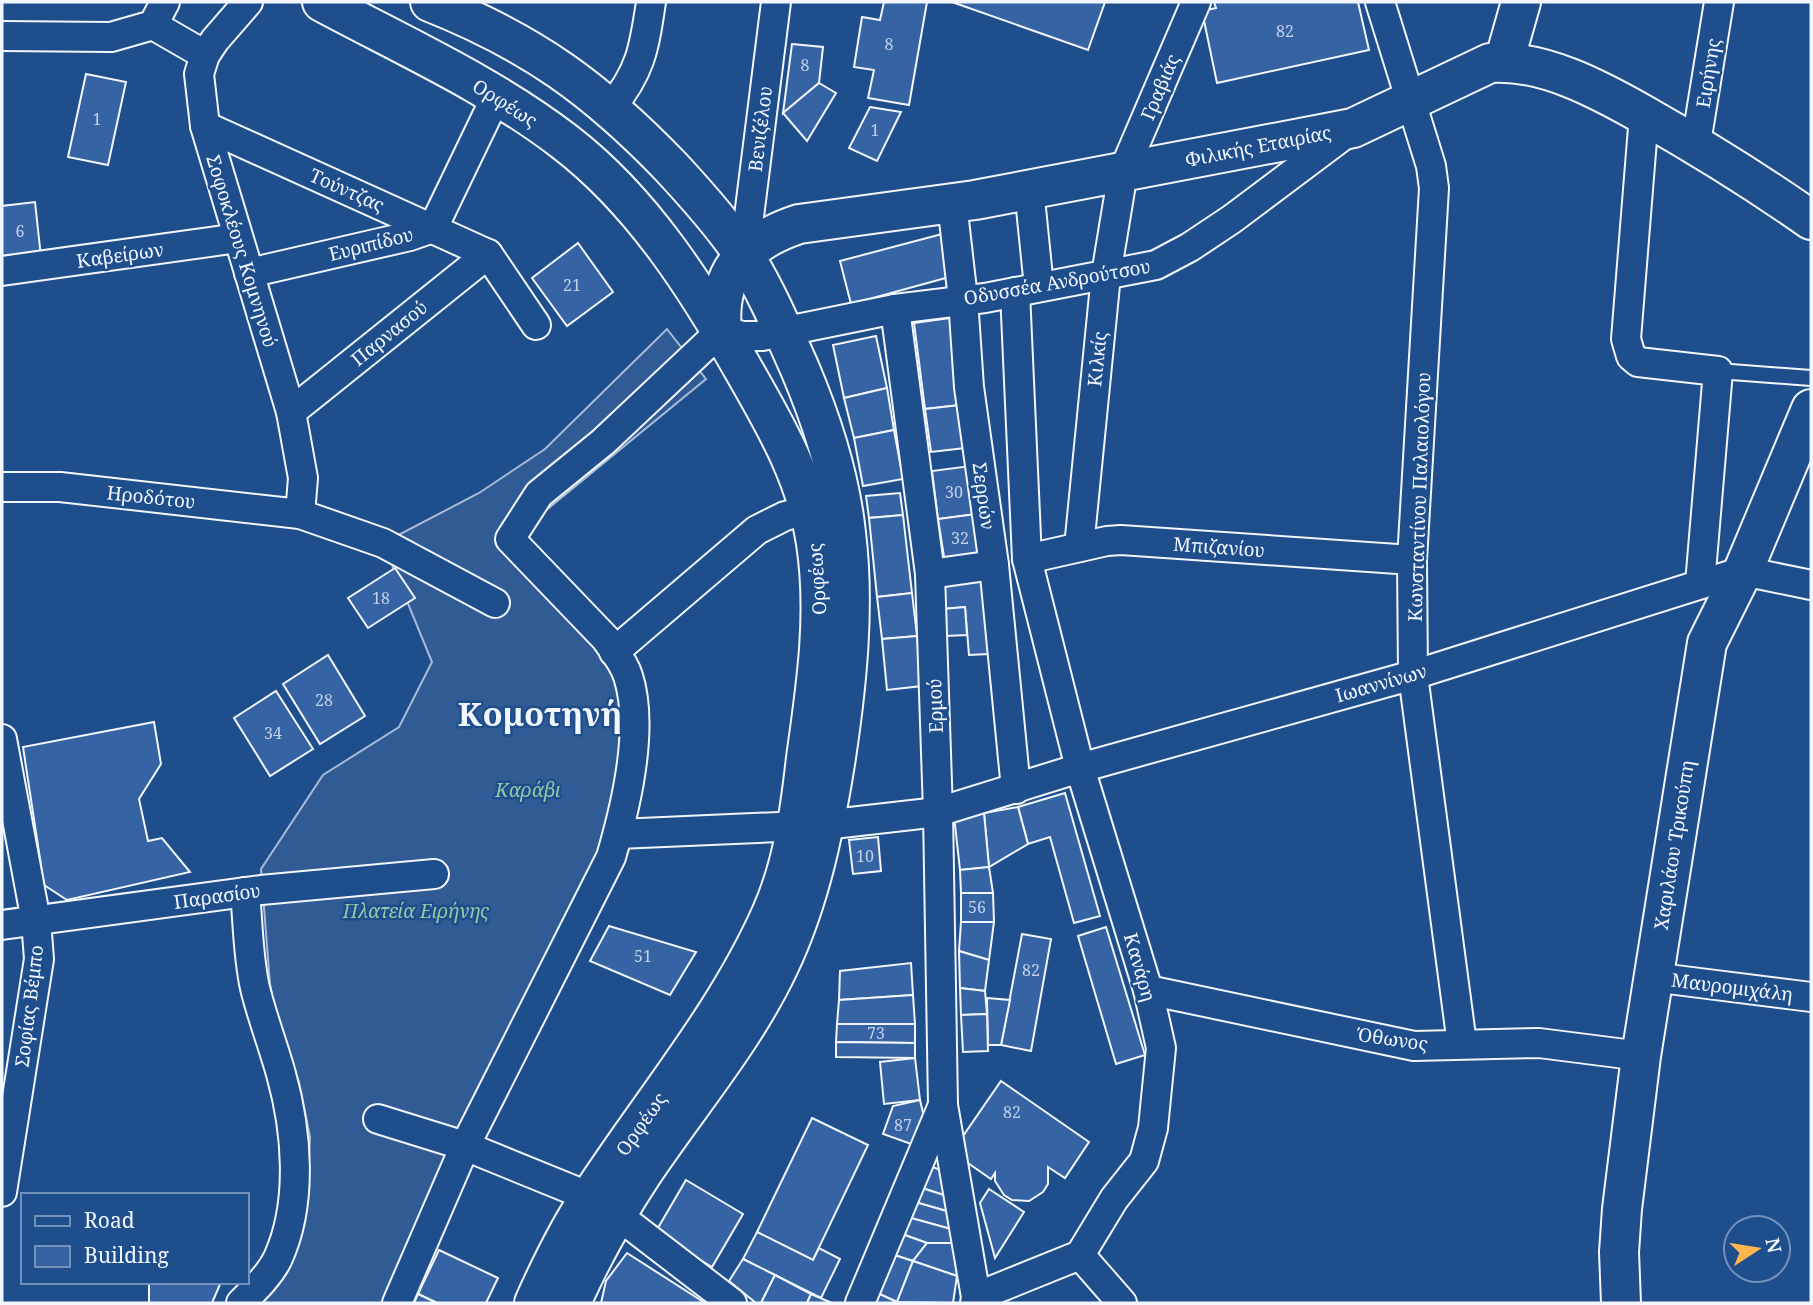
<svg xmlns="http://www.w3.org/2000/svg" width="1813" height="1305" font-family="'Noto Serif',serif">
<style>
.built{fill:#305b95;stroke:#a8bbd7;stroke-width:2}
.building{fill:#3563a3;stroke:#f2f6ff;stroke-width:2}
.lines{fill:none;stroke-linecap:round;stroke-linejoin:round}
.lane-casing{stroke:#f2f6ff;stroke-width:18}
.street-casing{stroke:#f2f6ff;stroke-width:32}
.secondary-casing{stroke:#f2f6ff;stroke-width:42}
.primary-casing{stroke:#f2f6ff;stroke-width:42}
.lane{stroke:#1f4e8c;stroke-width:14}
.street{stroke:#1f4e8c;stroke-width:28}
.secondary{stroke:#1f4e8c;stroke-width:38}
.primary{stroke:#1f4e8c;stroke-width:38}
.labels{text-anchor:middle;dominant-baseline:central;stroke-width:5;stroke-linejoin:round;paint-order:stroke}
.number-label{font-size:16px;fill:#c3d1e8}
.street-label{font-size:19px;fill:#f2f6ff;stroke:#1f4e8c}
.park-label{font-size:19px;font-style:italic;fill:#97c8a6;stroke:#1f4e8c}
.town-label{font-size:33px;font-weight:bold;fill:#f2f6ff;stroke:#1f4e8c}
</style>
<rect width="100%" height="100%" fill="#1f4e8c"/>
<path class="built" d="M667 329 706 379 511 539 622 683V830L396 1303H255L308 1192 310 1137 299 1082 276 1017 270 984 261 869 323 775 399 727 432 662 383 543 479 493 545 449Z"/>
<g class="building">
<path d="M884 2H927L909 105 868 98 874 70 854 67 862 17 880 20Z"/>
<path d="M952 2H1105L1088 50Z"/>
<path d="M1214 2H1358L1369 50 1217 83 1202 11 1216 8Z"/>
<path d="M792 44 823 47 819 83 783 113Z"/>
<path d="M86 74 126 82 108 165 68 157Z"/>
<path d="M819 83 836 93 807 141 783 113Z"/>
<path d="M870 107 901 112 877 161 849 148Z"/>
<path d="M35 202 41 257 2 262V206Z"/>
<path d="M942 234 953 276 851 304 840 261Z"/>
<path d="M578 243 613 292 567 326 532 278Z"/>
<path d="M950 318 960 405 925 409 914 323Z"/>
<path d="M876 336 887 388 844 398 833 345Z"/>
<path d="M887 388 894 430 854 438 844 398Z"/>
<path d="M960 405 965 448 931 452 925 409Z"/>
<path d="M894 430 903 479 863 486 854 438Z"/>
<path d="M970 466 976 514 938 519 932 471Z"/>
<path d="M900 493 903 515 869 518 866 496Z"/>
<path d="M976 514 983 558 945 563 938 519Z"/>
<path d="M903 515 912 593 877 597 869 518Z"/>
<path d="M395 568 415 598 368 628 348 598Z"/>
<path d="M983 579 988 654 969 655 965 607 943 609 941 582Z"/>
<path d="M912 593 917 636 882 639 877 597Z"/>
<path d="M965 607 967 635 945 636 943 609Z"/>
<path d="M917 636 922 686 887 690 882 639Z"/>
<path d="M328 655 365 716 320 744 283 684Z"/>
<path d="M276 691 313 749 270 776 234 718Z"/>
<path d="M154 722 161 764 139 799 148 841 162 838 190 872 67 900 44 885 23 747Z"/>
<path d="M1065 793 1100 916 1074 923 1050 837 1028 844 1018 807Z"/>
<path d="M1018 807 1028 844 989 867 984 813Z"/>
<path d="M984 813 989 867 960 870 954 816Z"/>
<path d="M878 837 881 871 853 874 849 840Z"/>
<path d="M989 867 993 893H961L960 870Z"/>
<path d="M961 893H993L994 922H961Z"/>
<path d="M961 922H994L989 960 959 951Z"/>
<path d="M609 926 696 952 670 995 590 961Z"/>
<path d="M1106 927 1145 1055 1116 1064 1078 936Z"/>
<path d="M1022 934 1051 939 1031 1051 1001 1045Z"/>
<path d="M959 951 989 960 985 991 960 988Z"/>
<path d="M911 963 913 995 839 1000 840 971Z"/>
<path d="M960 988 985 991 987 1014 961 1015Z"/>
<path d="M913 995 915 1024H837L839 1000Z"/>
<path d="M987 998 1010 1000 1001 1045H988Z"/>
<path d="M987 1014 988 1051 963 1052 961 1015Z"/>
<path d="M837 1024H915V1043L836 1042Z"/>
<path d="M836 1042 915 1043V1058L836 1057Z"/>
<path d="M915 1058 920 1100 884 1104 880 1062Z"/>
<path d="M1001 1081 1089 1142 1065 1178 1048 1167V1184L1043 1192 1029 1201 1012 1200 1004 1195 995 1181V1173L991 1179 952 1152Z"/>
<path d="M920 1100 924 1117 914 1145 883 1134 893 1106Z"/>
<path d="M812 1118 868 1145 813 1260 757 1232Z"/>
<path d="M930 1166 943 1171 947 1196 922 1188Z"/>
<path d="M686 1180 743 1214 712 1267 655 1233Z"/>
<path d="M922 1188 947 1196 950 1212 915 1202Z"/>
<path d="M989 1189 1024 1212 995 1258 980 1203Z"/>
<path d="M915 1202 950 1212 951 1229 911 1218Z"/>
<path d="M911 1218 951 1229 953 1243H927L902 1234Z"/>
<path d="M757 1232 813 1260 819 1248 840 1259 821 1298 743 1259Z"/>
<path d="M902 1234 927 1243 913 1261 891 1254Z"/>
<path d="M927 1243H953L957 1276 913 1261Z"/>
<path d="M439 1250 498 1278 486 1303H437L418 1294Z"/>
<path d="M627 1253 705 1303H601L606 1281Z"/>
<path d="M891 1254 913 1261 897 1302 873 1291Z"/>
<path d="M743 1259 775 1275 761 1303H756L729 1281Z"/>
<path d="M913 1261 957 1276 953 1303 897 1302Z"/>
<path d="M775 1275 811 1294 807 1303H761Z"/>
<path d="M149 1282H221L212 1303H149Z"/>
<path d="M873 1291 897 1302 896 1303H868Z"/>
<path d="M418 1294 437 1303H414Z"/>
<path d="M811 1294 832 1303H807Z"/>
</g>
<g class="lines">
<g class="lane-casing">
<path id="lane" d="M1718 371 1811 378"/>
</g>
<g class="street-casing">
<g id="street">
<path d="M248 2 215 40 205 55 199 74 205 126 291 412 303 478 300 514"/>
<path d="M1380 2 1431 166 1434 188 1412 560 1413 675 1462 1044"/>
<path d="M153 25 205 55"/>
<path d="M2 36 111 37 153 25 165 2"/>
<path d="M610 109C641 71 644 49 651 2"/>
<path d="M1644 115 1626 339 1631 356 1638 362 1718 371 1700 584"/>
<path d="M205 126 488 254 536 325"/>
<path d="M1696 143 1719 2"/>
<path d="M1029 189 1039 287"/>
<path d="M952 203 963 299 969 387 994 565 1016 789"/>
<path d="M744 256 776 2"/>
<path d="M2 271 238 238"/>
<path d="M249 273 410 236 433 228 496 97"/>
<path d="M291 412 488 254"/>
<path d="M2 487H60L300 514 383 543 495 603"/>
<path d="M1079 547 1106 275 1123 172 1196 2"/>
<path d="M1027 559 1107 541 1121 540 1412 560"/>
<path d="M930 574 994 565"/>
<path d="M614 652 757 530 785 516 810 510"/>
<path d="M2 739 36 921 39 959 2 1192"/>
<path d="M618 834 824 825 938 812 1080 768 1413 675 1743 571 1811 585"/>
<path d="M2 925 261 890 434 874"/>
<path d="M1652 977 1811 997"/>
<path d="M1148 990 1414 1046 1539 1043 1641 1056"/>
<path d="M943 1105 976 1297 975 1303"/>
<path d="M378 1119 465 1146 573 1190 633 1227 732 1303"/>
<path d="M1080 1255 1122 1303"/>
<path d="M976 1297 1080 1255 1114 1199 1144 1161 1153 1128 1161 1048 1148 990 1080 768 1027 559 1015 292"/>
<path d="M241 1303C254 1290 270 1275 278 1258 303 1203 297 1131 281 1074 273 1045 262 1017 255 988 248 957 248 924 245 892"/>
<path d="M397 1303 465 1146 611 857C626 806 645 728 628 676 624 663 614 651 606 639L510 539 539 494 603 442 722 330 742 336H762L895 309 985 298 1156 265 1190 247 1232 219 1348 132"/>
<path d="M860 1303 943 1105 938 812 930 574 895 309"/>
</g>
</g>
<g class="secondary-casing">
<g id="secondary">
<path d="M1504 62 1521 2"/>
<path d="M722 330C716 272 747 241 799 224L975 200 1353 128 1490 63C1543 59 1600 90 1644 115 1702 148 1757 182 1811 220"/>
<path d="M1621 1303 1619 1252 1622 1209 1641 1056 1707 643 1743 571 1811 409"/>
</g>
</g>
<g class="primary-casing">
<g id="primary">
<path d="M322 2C404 46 491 85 565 142 643 202 698 289 746 374 777 428 807 480 816 543 827 615 816 687 806 758 800 811 793 865 771 914 725 1017 651 1103 590 1197 568 1230 550 1267 534 1303"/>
<path d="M430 2C531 42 596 89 671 167 697 195 724 225 745 257 767 292 783 331 800 369 822 421 840 476 846 533 855 606 847 684 836 757 825 828 810 901 779 966 743 1042 688 1105 642 1174 615 1215 591 1258 571 1303"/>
</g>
</g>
<use href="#lane" class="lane"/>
<use href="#street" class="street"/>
<use href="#secondary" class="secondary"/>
<use href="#primary" class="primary"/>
</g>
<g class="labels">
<g class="number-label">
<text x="1285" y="31">82</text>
<text x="889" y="44">8</text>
<text x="805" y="65">8</text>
<text x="97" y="119">1</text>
<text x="875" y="130">1</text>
<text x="20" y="231">6</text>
<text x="572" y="285">21</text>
<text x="954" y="492">30</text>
<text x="960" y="538">32</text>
<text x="381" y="598">18</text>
<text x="324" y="700">28</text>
<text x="273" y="733">34</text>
<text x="865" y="856">10</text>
<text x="977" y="907">56</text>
<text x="643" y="956">51</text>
<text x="1031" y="970">82</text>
<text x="876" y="1033">73</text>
<text x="1012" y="1112">82</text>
<text x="903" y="1125">87</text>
</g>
<g class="street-label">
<text transform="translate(1708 73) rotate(-81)">Ειρήνης</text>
<text transform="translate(1160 87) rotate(-67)">Γραβιάς</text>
<text transform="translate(505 103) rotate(32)">Ορφέως</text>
<text transform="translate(760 129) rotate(-83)">Βενιζέλου</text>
<text transform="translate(1258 146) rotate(-11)">Φιλικής Εταιρίας</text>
<text transform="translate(347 190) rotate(24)">Τούντζας</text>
<text transform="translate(371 244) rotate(-14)">Ευριπίδου</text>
<text transform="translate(242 251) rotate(73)">Σοφοκλέους Κομνηνού</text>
<text transform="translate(120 255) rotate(-8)">Καβείρων</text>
<text transform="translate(1057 282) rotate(-10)">Οδυσσέα Ανδρούτσου</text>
<text transform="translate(389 333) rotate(-39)">Παρνασού</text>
<text transform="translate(1097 359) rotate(-84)">Κιλκίς</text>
<text transform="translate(984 496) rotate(82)">Σερρών</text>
<text transform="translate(151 497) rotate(6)">Ηροδότου</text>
<text transform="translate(1419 497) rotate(-88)">Κωνσταντίνου Παλαιολόγου</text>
<text transform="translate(1219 547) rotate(4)">Μπιζανίου</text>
<text transform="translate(817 579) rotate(-94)">Ορφέως</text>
<text transform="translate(1381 683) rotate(-16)">Ιωαννίνων</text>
<text transform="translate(935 706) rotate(-92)">Ερμού</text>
<text transform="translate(1674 845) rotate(-81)">Χαριλάου Τρικούπη</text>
<text transform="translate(217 896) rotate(-8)">Παρασίου</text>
<text transform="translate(1140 967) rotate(74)">Κανάρη</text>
<text transform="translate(1732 987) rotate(7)">Μαυρομιχάλη</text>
<text transform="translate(29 1006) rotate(-83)">Σοφίας Βέμπο</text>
<text transform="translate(1393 1039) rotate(8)">Όθωνος</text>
<text transform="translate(641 1124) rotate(-55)">Ορφέως</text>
</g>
<g class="park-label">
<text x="528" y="790">Καράβι</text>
<text x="416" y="911">Πλατεία Ειρήνης</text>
</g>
<g class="town-label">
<text x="540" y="713">Κομοτηνή</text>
</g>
</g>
<rect width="1813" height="1305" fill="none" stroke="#f2f6ff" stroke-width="7"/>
<rect x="21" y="1193" width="228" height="91" fill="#1f4e8c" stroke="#7391ba" stroke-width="2"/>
<rect x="35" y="1216" width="35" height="10" fill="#1f4e8c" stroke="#7391ba" stroke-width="2"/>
<text x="84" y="1228" font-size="21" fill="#f2f6ff">Road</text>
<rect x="35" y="1246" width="35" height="21" fill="#3563a3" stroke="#7391ba" stroke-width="2"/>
<text x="84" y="1263" font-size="21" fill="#f2f6ff">Building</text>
<g transform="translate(1757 1249) rotate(78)"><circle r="33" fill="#1f4e8c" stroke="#7391ba" stroke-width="2"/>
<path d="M0-5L12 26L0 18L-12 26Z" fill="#ffb74d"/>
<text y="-10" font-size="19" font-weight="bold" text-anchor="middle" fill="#f2f6ff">N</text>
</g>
</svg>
